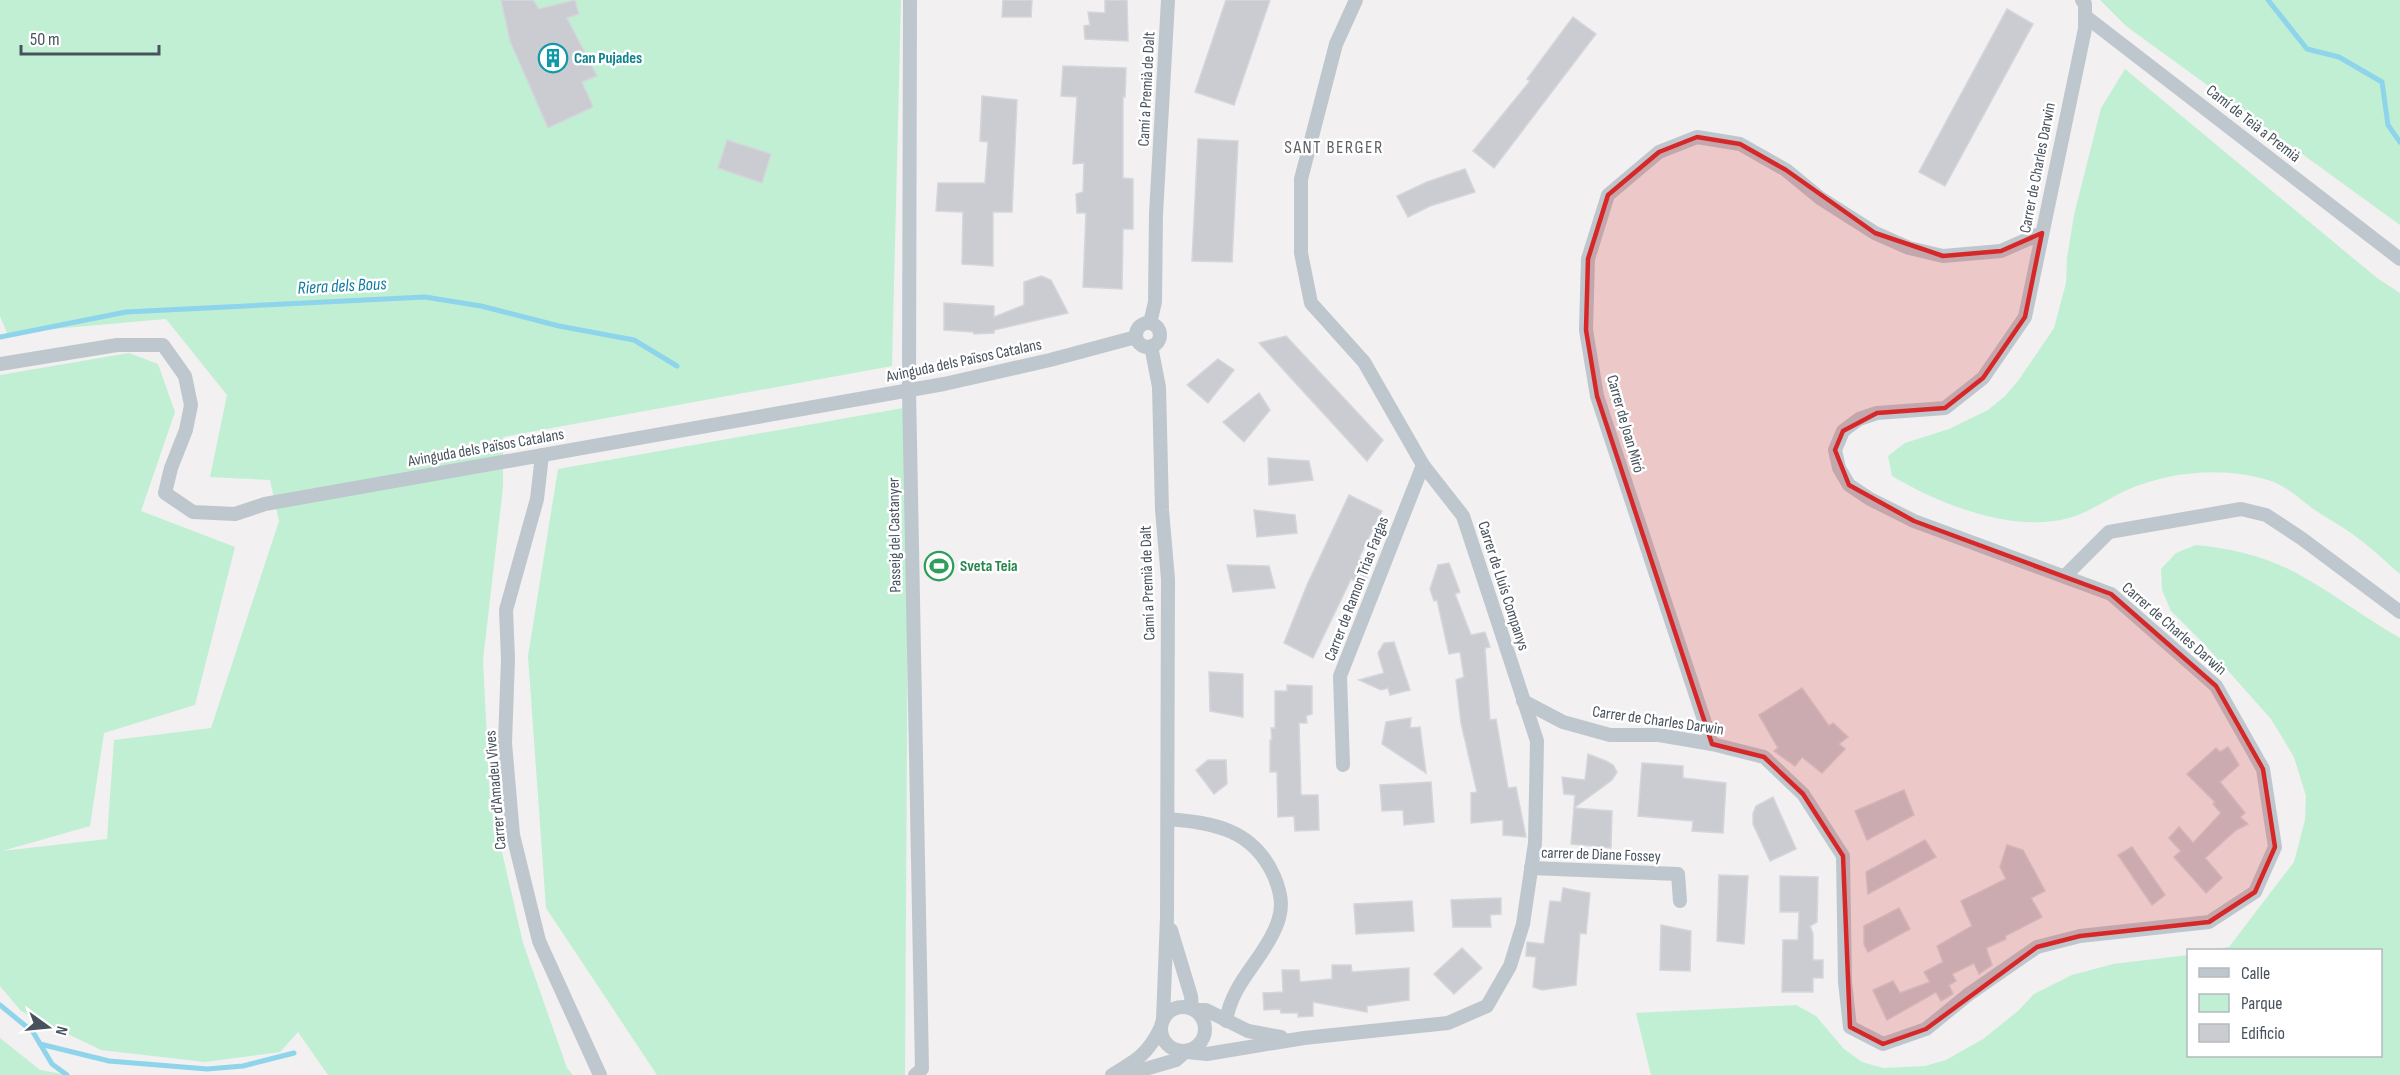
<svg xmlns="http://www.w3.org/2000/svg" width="2400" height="1075" font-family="'Sofia Sans Condensed',sans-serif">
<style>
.green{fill:#c0efd4}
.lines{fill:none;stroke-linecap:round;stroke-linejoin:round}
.stream{stroke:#8ed4eb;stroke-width:5}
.building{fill:#caccd2;stroke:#d4d6db;stroke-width:1.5}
.street{stroke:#bec7ce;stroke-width:14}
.marked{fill:#d62828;fill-opacity:0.2;stroke:#d62828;stroke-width:4.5;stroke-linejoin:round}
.labels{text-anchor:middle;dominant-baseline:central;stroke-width:5;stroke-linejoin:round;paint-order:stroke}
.culture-label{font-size:16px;font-weight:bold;fill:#0d838f;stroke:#fff;text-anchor:start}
.street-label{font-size:16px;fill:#48525d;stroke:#fff}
.leisure-label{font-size:16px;font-weight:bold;fill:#27864d;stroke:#fff;text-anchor:start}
.neighbourhood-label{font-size:18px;letter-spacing:1.5px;fill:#5d6065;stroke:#fff}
.water-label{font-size:18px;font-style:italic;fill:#0f7da1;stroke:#fff}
</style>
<rect width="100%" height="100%" fill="#f2f0f0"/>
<g class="green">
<path d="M0 0H901L892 366 503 437V487L483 660 490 800 523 943 567 1068 573 1075H328L298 1032 280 1052 205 1062 101 1050 21 1011 0 986V375L129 353 158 364 175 412 141 511 235 547 195 705 104 733 90 826 2 851 107 839 114 740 211 728 279 521 270 480 210 477 227 395 166 319 7 333 0 316Z"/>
<path d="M2100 0H2400V225L2126 26Z"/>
<path d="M2125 69 2377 278 2400 293V574C2384 560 2368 545 2351 533 2338 524 2325 517 2312 508 2299 498 2287 487 2271 481 2227 466 2169 471 2127 490 2107 499 2087 514 2065 519 2010 532 1939 504 1892 476L1888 456 1905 443 1949 429 1988 410 2004 397 2018 381 2054 328 2066 283 2067 258 2074 215 2101 108Z"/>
<path d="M909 407 905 1075H657L546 908 528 656 558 469Z"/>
<path d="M2196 545C2230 548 2268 557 2298 574 2333 593 2365 618 2400 638V1075H1651L1636 1013 1796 1005 1816 1016 1844 1049 1862 1062 1883 1068 1925 1066 1946 1060 1983 1039 2018 1011 2034 994 2072 975 2113 964 2188 955V1056H2380V950H2210L2229 947 2294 862 2305 820 2306 796 2294 757 2271 719 2206 646 2171 611 2162 590 2161 569 2176 553Z"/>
<path d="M0 1038 40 1070 68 1075H0Z"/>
</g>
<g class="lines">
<g class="stream">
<path d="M2268 0 2307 49 2339 57 2382 82 2388 125 2400 142"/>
<path d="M0 337 126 312 425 297 481 306 559 326 634 340 677 366"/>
<path d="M0 1005 33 1032 52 1064 67 1075"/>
<path d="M40 1044 109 1061 207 1069 243 1066 294 1053"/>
</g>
</g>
<g class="building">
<path d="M501 0H533L539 9 575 0 579 14 567 18 597 76 582 82 593 107 548 128 510 41Z"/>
<path d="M1003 0H1032L1031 17H1002Z"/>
<path d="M1105 0H1127L1128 41 1085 39 1084 26 1090 25 1088 12 1105 13Z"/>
<path d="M1226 0H1270L1234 105 1195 92Z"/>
<path d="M2007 9 2033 24 1945 186 1919 172Z"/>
<path d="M1573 17 1596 34 1494 168 1473 151 1530 81 1527 79Z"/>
<path d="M1063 66 1126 68 1125 97H1123V178L1133 179V229H1123L1122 289 1083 287 1086 213H1077L1076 194 1083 192 1084 163 1073 164 1077 97 1061 96Z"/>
<path d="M982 96 1017 100 1012 212H993V266L962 264 963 212 936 211 938 183H985L988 142 980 141Z"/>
<path d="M1198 139 1238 141 1232 262 1192 261Z"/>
<path d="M727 140 771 154 762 183 718 168Z"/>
<path d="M1465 169 1475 192 1430 206 1408 217 1397 196 1427 182Z"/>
<path d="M1041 276 1051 280 1068 313 994 330V333L974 334 973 332 944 330V303L994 306V317L1024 305V282Z"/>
<path d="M1286 336 1383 440 1367 461 1259 343Z"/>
<path d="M1218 359 1234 370 1208 403 1187 385Z"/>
<path d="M1259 393 1270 410 1244 442 1223 422Z"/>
<path d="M1268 458 1309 461 1313 480 1269 485Z"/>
<path d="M1349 495 1382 511 1359 558 1373 565 1363 585 1351 579 1313 658 1284 643 1307 585Z"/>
<path d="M1254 510 1295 515 1297 533 1257 537Z"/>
<path d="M1449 563 1460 592 1455 594 1471 635 1485 632 1490 647 1485 648 1490 720 1496 719 1508 788 1516 787 1526 837 1503 835V820L1471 823V793L1477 792 1461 723 1456 680 1464 677 1460 652 1449 654 1437 600 1434 601 1430 589 1438 565Z"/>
<path d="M1227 565 1269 566 1275 588 1233 592Z"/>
<path d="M1394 642 1410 690 1390 695 1388 688 1381 690 1359 680 1384 673 1378 653 1384 643Z"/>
<path d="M1209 672 1243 674V717L1210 711Z"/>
<path d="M1287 685 1312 686V714L1306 716 1307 723H1299L1301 795H1318L1319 830 1295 831 1294 816 1278 817 1277 772H1270V740H1272L1271 728H1275V691H1287Z"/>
<path d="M1802 688 1829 726 1833 723 1848 737 1839 744 1845 749 1822 773 1802 757 1795 766 1774 751 1778 748 1759 715Z"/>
<path d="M1411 718 1410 728 1420 727 1426 773 1382 744 1386 722Z"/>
<path d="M2228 747 2239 765 2220 782 2245 813 2240 817 2248 824 2236 830 2205 858 2222 878 2206 893 2174 857 2181 851 2169 838 2179 827 2193 843 2221 813 2213 804 2215 802 2187 774 2216 748 2220 752Z"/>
<path d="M1588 754 1606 761 1613 765 1617 772 1612 780 1574 808 1612 811 1611 848 1571 844 1575 795 1564 794 1562 777 1585 780Z"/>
<path d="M1208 760H1226L1227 784 1214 794 1196 770Z"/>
<path d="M1642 763 1683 766V778L1726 783 1723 833 1692 831 1693 821 1638 816Z"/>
<path d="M1431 782 1434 822 1404 825 1403 810 1382 811 1380 785Z"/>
<path d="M1904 790 1914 815 1867 840 1855 811Z"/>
<path d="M1773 797 1796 849 1770 861 1753 824V814L1756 806Z"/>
<path d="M1925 840 1936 857 1868 894 1866 872Z"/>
<path d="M2007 845 2023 850 2045 891 2031 898 2042 917 2005 936 2006 939 1986 948 1992 965 1979 974 1974 963 1952 974 1956 981 1949 985 1953 994 1941 1001 1936 992 1887 1020 1873 990 1893 981 1900 993 1930 982 1924 972 1943 962 1937 946 1972 926 1961 901 2006 879 2000 867Z"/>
<path d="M2132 847 2165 895 2152 905 2118 855Z"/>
<path d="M1719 875 1748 876 1744 944 1717 941Z"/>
<path d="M1780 876 1818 877 1817 922 1810 926 1813 934V960H1823V978H1813V992H1782L1783 940H1798L1799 912H1780Z"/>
<path d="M1563 888 1590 893 1586 934 1580 933 1576 985 1542 990 1533 987 1536 957 1526 956 1527 942 1544 944 1550 901 1561 902Z"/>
<path d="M1501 898V914L1490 915 1491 927H1453L1451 900Z"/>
<path d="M1412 901 1414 931 1356 934 1354 904Z"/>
<path d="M1899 908 1910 929 1868 952 1864 944V926Z"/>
<path d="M1661 925 1691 931 1690 971 1660 970Z"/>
<path d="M1462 948 1482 968 1454 994 1434 974Z"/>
<path d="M1332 965H1351L1352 972 1409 968V1000L1367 1006V1012L1313 1002V1016L1298 1017V1013H1281L1280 1009 1264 1010 1263 993 1283 992 1282 970H1299L1300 982 1332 979Z"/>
</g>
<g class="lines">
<g class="street">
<path d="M910 0 909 390 922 1069 915 1075"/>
<path d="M2085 16 2400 259"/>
<path d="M1150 323 1155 302 1156 214 1168 0"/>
<circle cx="1148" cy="335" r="12"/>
<path d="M1151 346 1159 387 1162 510 1168 579 1167 917 1163 1020"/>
<path d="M0 364 117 345H163L185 376 191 405 186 430 171 468 165 493 193 512 235 514 265 504 944 384 1050 360 1136 337"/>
<path d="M542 455 537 499 506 610 508 659 505 743 513 835 539 941 600 1075"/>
<path d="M2065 576 2109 532 2241 509 2266 515 2301 538 2400 612"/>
<path d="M1523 701 1563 722 1610 735H1659L1712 744 1764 757 1803 794 1843 856 1845 982 1850 1027 1883 1044 1926 1029 1969 994 2037 947 2080 936 2209 922 2255 892 2275 847 2263 769 2216 686 2111 594 1914 521 1870 499 1849 485 1839 468 1835 450 1843 431 1859 419 1877 413 1945 408 1983 378 2025 317 2085 29V4L2082 0"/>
<path d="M1712 744 1597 396 1586 330 1588 259 1608 195 1659 152 1697 137 1740 144 1786 170 1820 198 1875 233 1909 248 1943 256 2001 251 2042 233"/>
<path d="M1343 765 1340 676 1423 465"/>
<path d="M1168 819C1214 823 1253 829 1274 876 1282 895 1284 909 1275 929 1260 963 1232 983 1226 1021"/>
<path d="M1531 868 1678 874 1680 901"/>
<path d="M1171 930 1191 996 1192 1009"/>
<circle cx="1183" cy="1029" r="22"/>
<path d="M1195 1010H1206L1248 1031 1281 1037"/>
<path d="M1187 1052 1207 1054 1304 1038 1448 1023 1487 1006 1510 966 1523 924 1535 843 1537 741 1491 601 1463 516 1423 465 1364 362 1311 303 1301 253V179L1336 44 1356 0"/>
<path d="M1112 1075C1137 1060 1148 1054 1161 1027"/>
<path d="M1125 1075 1176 1060 1185 1052"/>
</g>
</g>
<path class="marked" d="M1697 137 1740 144 1786 170 1875 233 1943 256 2001 251 2042 233 2025 317 1983 378 1945 408 1877 413 1843 431 1835 450 1849 485 1914 521 2111 594 2216 686 2263 769 2275 847 2255 892 2209 922 2080 936 2037 947 1926 1029 1883 1044 1850 1027 1843 856 1803 794 1764 757 1712 744 1597 396 1586 330 1588 259 1608 195 1659 152Z"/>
<defs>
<g id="building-ring" transform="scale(1.5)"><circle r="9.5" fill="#fff" stroke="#0f9aa8" stroke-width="1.5"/><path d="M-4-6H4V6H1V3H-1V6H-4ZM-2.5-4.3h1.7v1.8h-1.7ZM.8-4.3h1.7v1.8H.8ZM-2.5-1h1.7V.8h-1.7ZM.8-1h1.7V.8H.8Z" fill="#0f9aa8"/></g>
<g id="stadium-ring" transform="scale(1.5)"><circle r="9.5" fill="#fff" stroke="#2e9e5b" stroke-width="1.5"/><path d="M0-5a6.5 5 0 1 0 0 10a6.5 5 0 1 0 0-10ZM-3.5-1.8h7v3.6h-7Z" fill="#2e9e5b"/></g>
</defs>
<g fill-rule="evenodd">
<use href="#building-ring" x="553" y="58"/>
<use href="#stadium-ring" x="939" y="566"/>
</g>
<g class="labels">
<g class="culture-label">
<text x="574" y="58">Can Pujades</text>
</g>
<g class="street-label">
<text transform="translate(1147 89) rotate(-87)">Camí a Premià de Dalt</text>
<text transform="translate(2253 124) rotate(38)">Camí de Teià a Premià</text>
<text transform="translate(2038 168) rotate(-79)">Carrer de Charles Darwin</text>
<text transform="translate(964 361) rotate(-12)">Avinguda dels Països Catalans</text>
<text transform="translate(1625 424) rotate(74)">Carrer de Joan Miró</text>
<text transform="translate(486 448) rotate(-10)">Avinguda dels Països Catalans</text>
<text transform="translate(895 535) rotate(-91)">Passeig del Castanyer</text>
<text transform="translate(1148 583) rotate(-92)">Camí a Premià de Dalt</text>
<text transform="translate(1503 586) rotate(72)">Carrer de Lluís Companys</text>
<text transform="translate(1357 589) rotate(-69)">Carrer de Ramon Trias Fargas</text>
<text transform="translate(2174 629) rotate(41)">Carrer de Charles Darwin</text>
<text transform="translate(1658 721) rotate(8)">Carrer de Charles Darwin</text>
<text transform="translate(496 790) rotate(-95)">Carrer d'Amadeu Vives</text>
<text transform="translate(1601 855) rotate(2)">carrer de Diane Fossey</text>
</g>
<g class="leisure-label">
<text x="960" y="566">Sveta Teia</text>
</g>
<g class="neighbourhood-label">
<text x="1334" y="147">SANT BERGER</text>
</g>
<g class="water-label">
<text transform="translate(342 286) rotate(-3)">Riera dels Bous</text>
</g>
</g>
<rect x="2187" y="949" width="195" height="108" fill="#ffffff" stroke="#b6babe" stroke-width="1.5"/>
<rect x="2199" y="968" width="30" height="9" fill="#bec7ce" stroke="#b6babe" stroke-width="1.5"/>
<text x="2241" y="979" font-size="18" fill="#48525d">Calle</text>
<rect x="2199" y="994" width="30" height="18" fill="#c0efd4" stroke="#b6babe" stroke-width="1.5"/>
<text x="2241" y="1009" font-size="18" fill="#48525d">Parque</text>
<rect x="2199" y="1024" width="30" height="18" fill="#caccd2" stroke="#b6babe" stroke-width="1.5"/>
<text x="2241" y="1039" font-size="18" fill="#48525d">Edificio</text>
<g transform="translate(48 1027) rotate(105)" stroke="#ffffff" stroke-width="4.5" paint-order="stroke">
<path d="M0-4.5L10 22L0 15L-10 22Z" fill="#48525d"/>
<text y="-9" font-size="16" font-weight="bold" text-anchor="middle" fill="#48525d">N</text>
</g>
<path d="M21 45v9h138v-9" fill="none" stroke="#48525d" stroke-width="3"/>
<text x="30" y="45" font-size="18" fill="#48525d" stroke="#ffffff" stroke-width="4.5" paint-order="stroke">50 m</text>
</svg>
